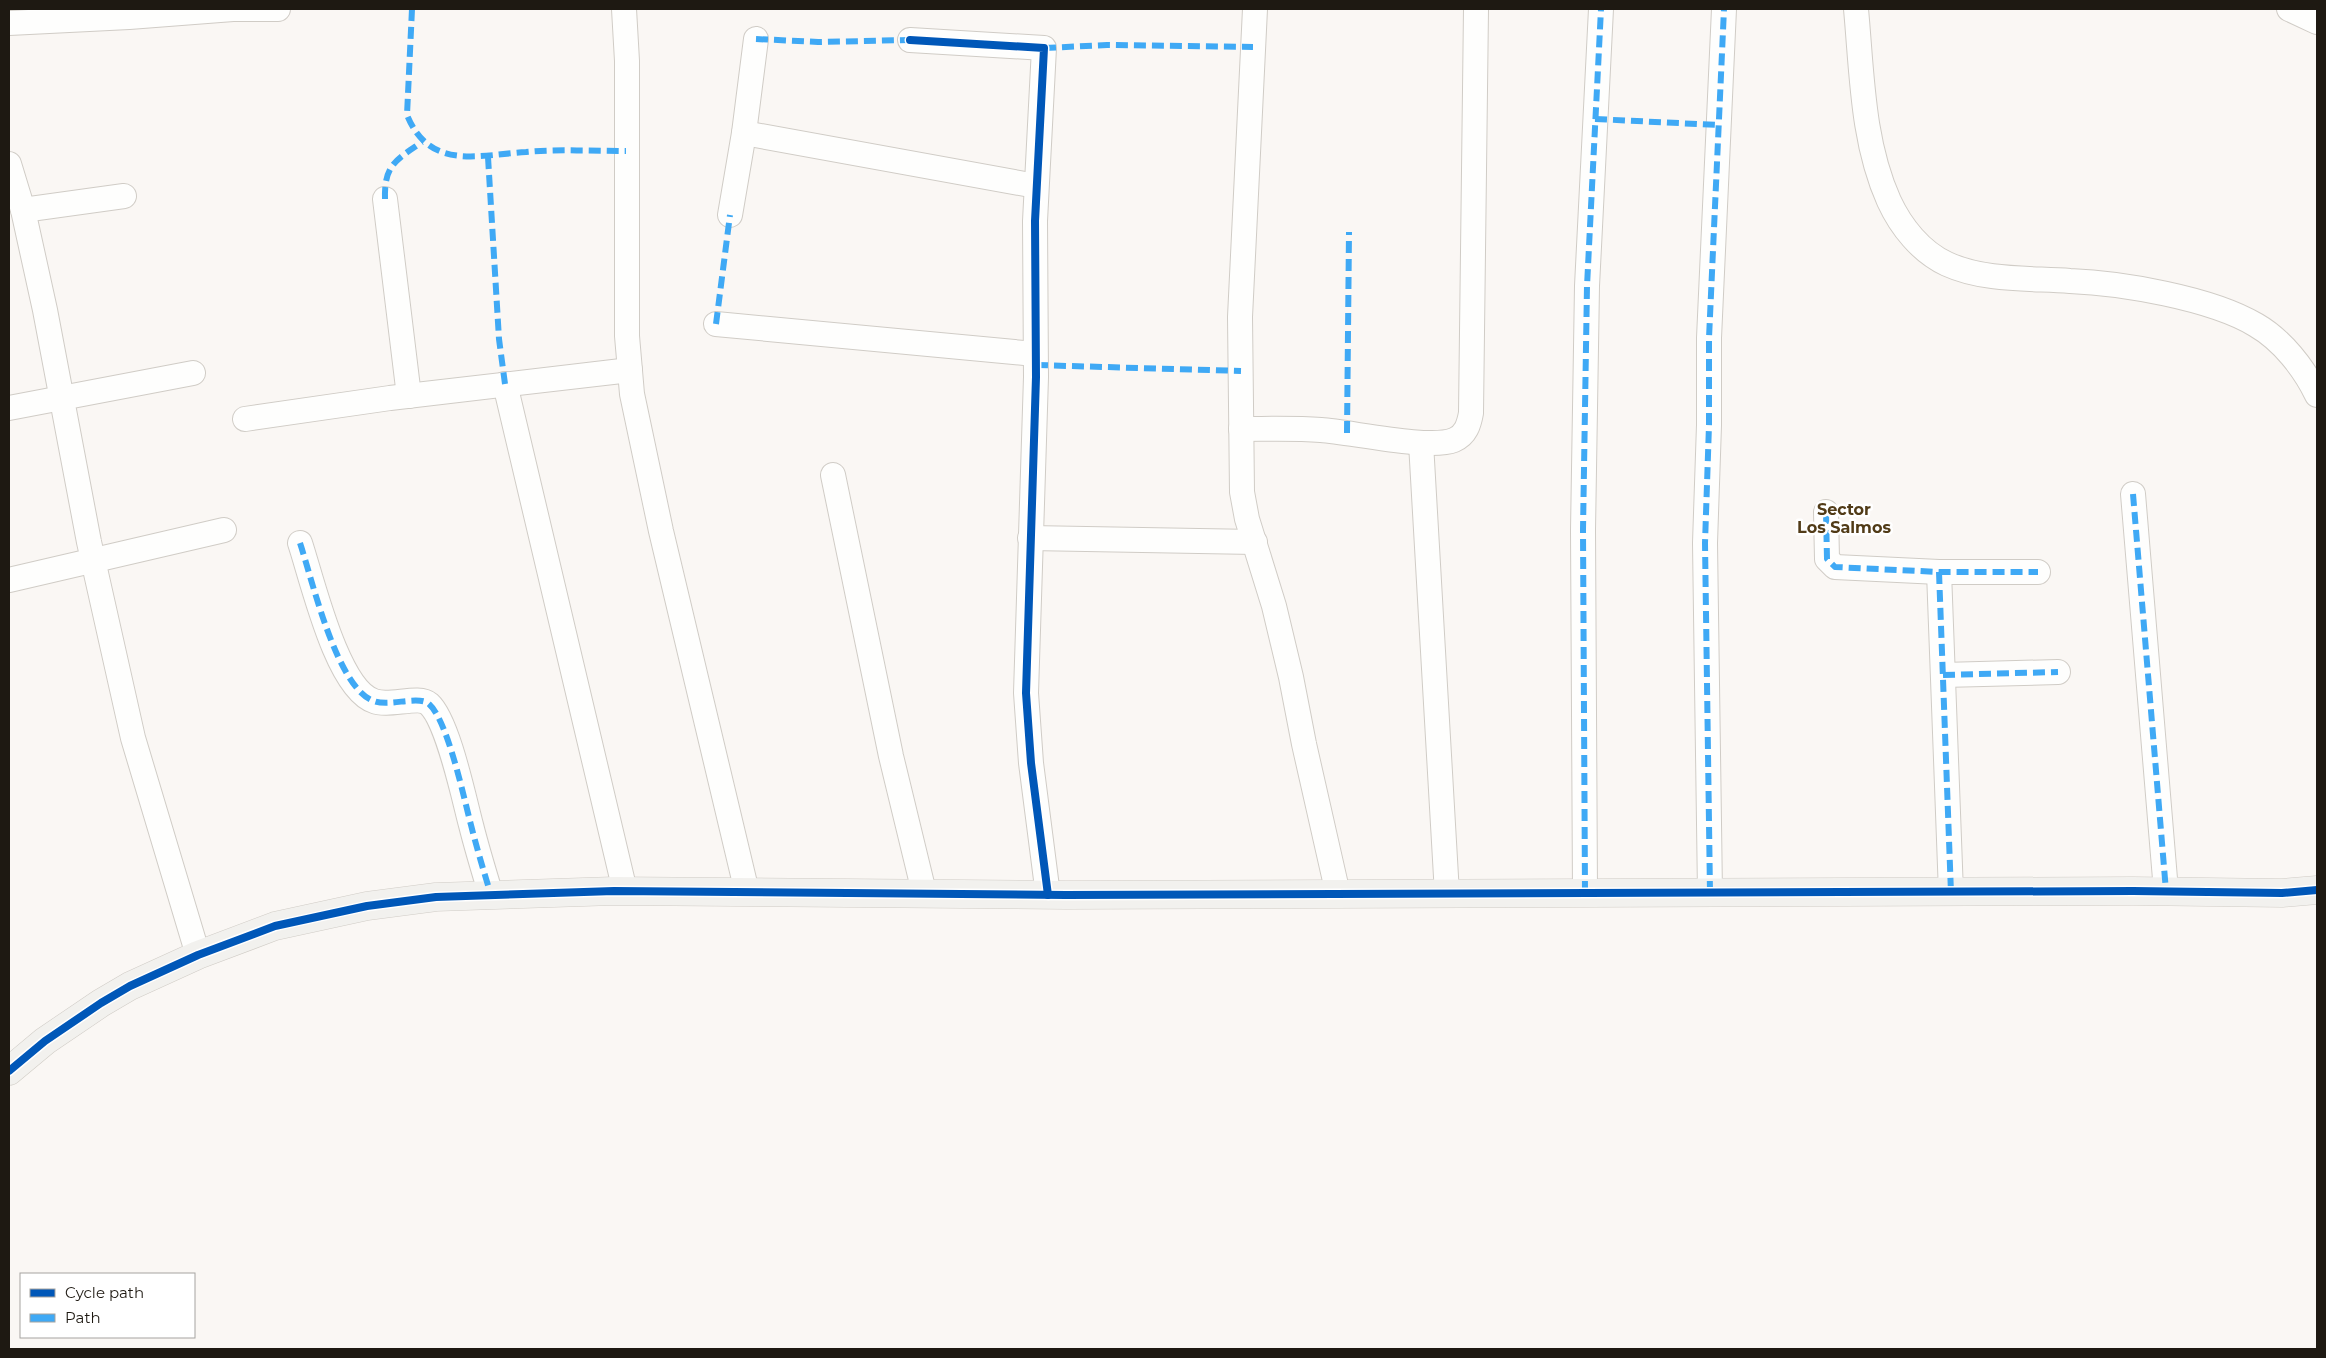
<svg xmlns="http://www.w3.org/2000/svg" width="2326" height="1358" font-family="Montserrat,sans-serif">
<style>
.lines{fill:none;stroke-linecap:round;stroke-linejoin:round}
.street-casing{stroke:#d0ccc6;stroke-width:26}
.secondary-casing{stroke:#d0ccc6;stroke-width:29}
.street{stroke:#fefefd;stroke-width:24}
.secondary{stroke:#f2f1ee;stroke-width:28}
.quiet{stroke:#3fa9f5;stroke-width:6;stroke-dasharray:12 6;stroke-linecap:butt}
.cycleway-casing{stroke:#fff;stroke-width:11}
.cycleway{stroke:#0057b8;stroke-width:8}
.labels{text-anchor:middle;dominant-baseline:central;stroke-width:5;stroke-linejoin:round;paint-order:stroke}
.neighbourhood-label{font-size:16px;font-weight:bold;fill:#513b17;stroke:#fff}
</style>
<rect width="100%" height="100%" fill="#faf7f4"/>
<g class="lines">
<g class="street-casing">
<g id="street">
<path d="M624 9 627 61V336L632 394 661 531 747 892"/>
<path d="M1255 9 1240 317 1242 492 1247 519 1274 606 1291 677 1304 744 1338 894"/>
<path d="M1856 9C1862 73 1862 141 1889 201 1901 227 1921 252 1947 264 1984 281 2030 278 2070 281 2121 283 2211 298 2256 325 2282 340 2304 368 2317 395"/>
<path d="M2289 9 2317 22"/>
<path d="M9 23 129 17 233 9H278"/>
<path d="M910 40 1044 48 1035 221 1036 377 1026 693 1031 763 1048 895"/>
<path d="M744 133 1036 186"/>
<path d="M9 164 23 210 45 310 89 542 133 738 198 955"/>
<path d="M385 199 409 396"/>
<path d="M23 210 124 196"/>
<path d="M730 215 744 133 756 39"/>
<path d="M716 324 1035 354"/>
<path d="M505 384 625 891"/>
<path d="M9 408 193 373"/>
<path d="M245 419 390 398 630 370"/>
<path d="M1241 429C1268 429 1295 428 1321 430 1351 432 1429 450 1454 440 1466 435 1469 424 1471 413L1476 9"/>
<path d="M1421 443 1447 894"/>
<path d="M833 475 891 756 924 892"/>
<path d="M2133 494 2166 891"/>
<path d="M1826 512 1827 559 1835 567 1939 572H2038"/>
<path d="M1030 538 1255 542"/>
<path d="M300 543C312 579 337 689 374 701 389 707 419 695 429 704 448 721 464 799 471 825 477 849 484 872 491 895"/>
<path d="M1939 572 1951 893"/>
<path d="M9 580 224 530"/>
<path d="M1943 675 2058 672"/>
<path d="M1585 893 1583 530 1587 286 1601 9"/>
<path d="M1710 893 1705 543 1709 425V338L1724 9"/>
</g>
</g>
<g class="secondary-casing">
<path id="secondary" d="M9 1071 45 1041 101 1003 130 986 198 955 275 926 367 906 436 897 614 891 1066 895 2133 891 2282 893 2317 890"/>
</g>
<use href="#street" class="street"/>
<use href="#secondary" class="secondary"/>
<g class="quiet">
<path d="M412 9 407 115C430 171 478 155 526 152 559 149 593 151 626 151"/>
<path d="M756 39 818 42 910 40"/>
<path d="M1044 48 1107 45 1253 47"/>
<path d="M1595 119 1718 125"/>
<path d="M488 157 499 339 505 384"/>
<path d="M385 199C384 165 396 160 422 142"/>
<path d="M716 324 730 215"/>
<path d="M1036 365 1241 371"/>
<path d="M1347 433 1349 232"/>
<path d="M2133 494 2166 891"/>
<path d="M1826 512 1827 559 1835 567 1939 572H2038"/>
<path d="M300 543C312 579 337 689 374 701 389 707 419 695 429 704 448 721 464 799 471 825 477 849 484 872 491 895"/>
<path d="M1939 572 1951 893"/>
<path d="M1943 675 2058 672"/>
<path d="M1585 893 1583 530 1587 286 1601 9"/>
<path d="M1710 893 1705 543 1709 425V338L1724 9"/>
</g>
<g class="cycleway-casing">
<g id="cycleway">
<path d="M910 40 1044 48 1035 221 1036 377 1026 693 1031 763 1048 895"/>
<path d="M9 1071 45 1041 101 1003 130 986 198 955 275 926 367 906 436 897 614 891 1066 895 2133 891 2282 893 2317 890"/>
</g>
</g>
<use href="#cycleway" class="cycleway"/>
</g>
<g class="labels">
<g class="neighbourhood-label">
<text x="1844" y="509">Sector<tspan x="1844" dy="18">Los Salmos</tspan></text>
</g>
</g>
<rect width="2326" height="1358" fill="none" stroke="#1e1912" stroke-width="20"/>
<rect x="20" y="1273" width="175" height="65" fill="#ffffff" stroke="#a5a3a0"/>
<rect x="30" y="1289" width="25" height="8" fill="#0057b8" stroke="#a5a3a0"/>
<text x="65" y="1298" font-size="15" fill="#1e1912">Cycle path</text>
<rect x="30" y="1314" width="25" height="8" fill="#3fa9f5" stroke="#a5a3a0"/>
<text x="65" y="1323" font-size="15" fill="#1e1912">Path</text>
</svg>
